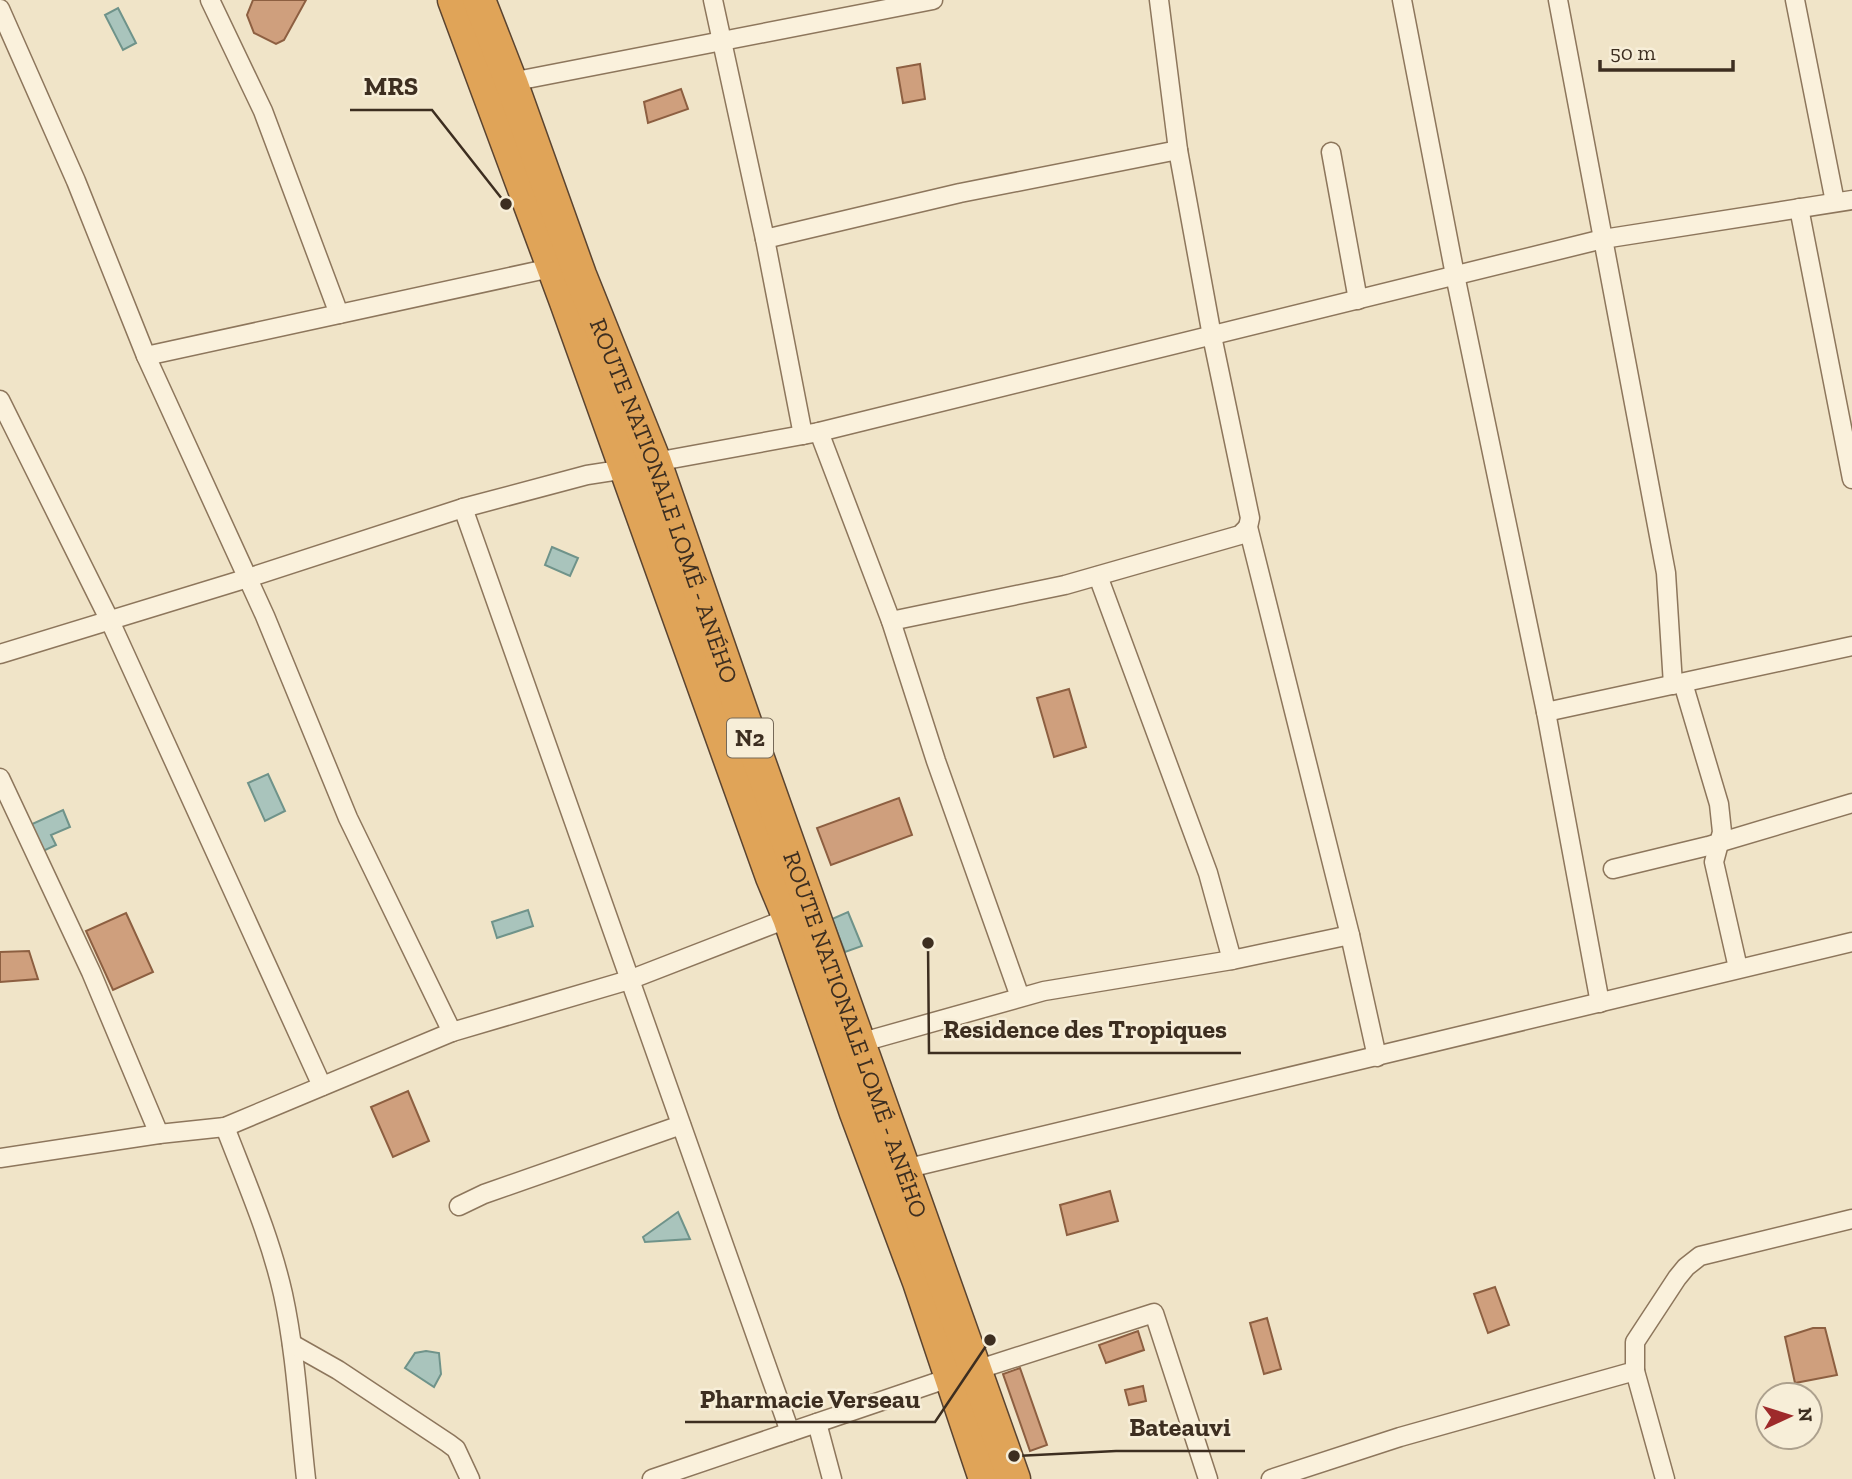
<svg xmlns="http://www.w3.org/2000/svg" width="1852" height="1479" font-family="'Zilla Slab',serif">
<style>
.water{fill:#a9c4bc;stroke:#6f938a;stroke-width:2}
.building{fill:#cf9f7d;stroke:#8d5f41;stroke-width:2}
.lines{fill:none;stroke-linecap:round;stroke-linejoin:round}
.street-casing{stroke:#8d765c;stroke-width:21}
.highway-casing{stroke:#5b4430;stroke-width:35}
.street{stroke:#faf1dc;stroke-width:18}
.highway{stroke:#e0a458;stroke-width:32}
.labels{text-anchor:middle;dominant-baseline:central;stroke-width:5;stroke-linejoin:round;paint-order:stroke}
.shield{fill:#f7eed8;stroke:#756857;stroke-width:2}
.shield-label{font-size:23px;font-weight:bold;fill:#3d2e20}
.street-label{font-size:24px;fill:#3d2e20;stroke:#f7eed8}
.leader{fill:none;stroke:#3d2e20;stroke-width:2.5}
.callout-dot{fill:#3d2e20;stroke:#f7eed8;stroke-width:2.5}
.callout-label{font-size:26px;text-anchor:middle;font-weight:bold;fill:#3d2e20;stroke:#f7eed8;stroke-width:5;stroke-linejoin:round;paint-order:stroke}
</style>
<rect width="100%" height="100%" fill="#f0e4c8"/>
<g class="water">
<path d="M118 8 136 43 123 50 105 15Z"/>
<path d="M552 547 578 558 570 576 545 565Z"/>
<path d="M268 774 285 811 265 821 248 783Z"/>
<path d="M63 810 70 827 51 835 56 845 41 852 30 825Z"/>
<path d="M528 910 533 926 497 938 492 922Z"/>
<path d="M848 912 862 946 845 952 832 919Z"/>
<path d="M678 1212 690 1239 645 1242 643 1237Z"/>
<path d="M426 1351 439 1353 441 1374 434 1387 405 1368 415 1353Z"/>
</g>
<g class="building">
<path d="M253 0H306L284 40 276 44 254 33 247 15Z"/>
<path d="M920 64 925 99 903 103 897 68Z"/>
<path d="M681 89 688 109 648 123 644 102Z"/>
<path d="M1069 689 1086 747 1054 757 1037 698Z"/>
<path d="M899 798 912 835 831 865 817 828Z"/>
<path d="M126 913 153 972 113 990 86 931Z"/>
<path d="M29 951 38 979 0 982V952Z"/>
<path d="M408 1091 429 1141 393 1157 371 1107Z"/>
<path d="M1110 1191 1118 1221 1067 1235 1060 1205Z"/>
<path d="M1495 1287 1509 1325 1488 1333 1474 1294Z"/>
<path d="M1267 1318 1281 1369 1264 1374 1250 1323Z"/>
<path d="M1813 1328H1825L1837 1375 1795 1383 1785 1337Z"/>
<path d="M1138 1331 1144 1350 1106 1363 1099 1345Z"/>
<path d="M1020 1368 1047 1445 1030 1451 1003 1374Z"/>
<path d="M1143 1386 1146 1401 1129 1405 1125 1390Z"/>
</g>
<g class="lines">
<g class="street-casing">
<g id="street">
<path d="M210 0 263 111 339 314"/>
<path d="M713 0 765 239 803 435"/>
<path d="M1159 0 1178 150 1212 336 1250 518 1248 527 1350 935 1377 1057"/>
<path d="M1402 0 1455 275 1546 712 1600 1003"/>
<path d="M1558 0 1666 573 1673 685"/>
<path d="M1795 0 1835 202"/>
<path d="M0 9 76 181 146 356 265 616 348 818 452 1032"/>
<path d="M511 82 933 0"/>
<path d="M1331 152 1358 300"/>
<path d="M1799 208 1852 479"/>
<path d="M765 239 960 193 1178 150"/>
<path d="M146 356 551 268"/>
<path d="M0 400 110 621 322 1086"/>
<path d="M819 432 891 621 936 761 1020 997"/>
<path d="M463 508 790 1432"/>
<path d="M1098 576 1208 873 1232 960"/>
<path d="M891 621 1065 585 1240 535 1248 527"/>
<path d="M0 654 248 578 463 508 587 475 626 469 655 462 819 432 1603 239 1852 200"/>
<path d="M1683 683 1719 804 1722 832 1714 862 1738 968"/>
<path d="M1546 712 1852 646"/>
<path d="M0 778 91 972 159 1134"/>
<path d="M1613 869 1708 846 1852 803"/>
<path d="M859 1043 1044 991 1232 960 1350 935"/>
<path d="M225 1127C246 1182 270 1236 283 1294 296 1354 299 1417 306 1479"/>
<path d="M0 1158 159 1134 225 1127 452 1032 629 980 789 918"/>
<path d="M896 1171 1852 942"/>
<path d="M459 1206 484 1194 681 1125"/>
<path d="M292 1344 338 1370 448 1443 456 1449 470 1479"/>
<path d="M976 1370 1154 1313 1208 1479"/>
<path d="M1635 1371 1665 1479"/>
<path d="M817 1423 832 1479"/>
<path d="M652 1479 952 1377"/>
<path d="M1271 1479 1400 1437 1635 1371V1342L1677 1278 1686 1267 1700 1256 1852 1219"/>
</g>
</g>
<g class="highway-casing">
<g id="highway">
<path d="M454 0 566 302 772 877 789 918 856 1113 919 1282 985 1479"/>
<path id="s1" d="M479 0 511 82 580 275 655 462 744 719 1014 1479"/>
</g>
</g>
<use href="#street" class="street"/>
<use href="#highway" class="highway"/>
</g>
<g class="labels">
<rect class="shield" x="727" y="718.5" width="46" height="39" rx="5"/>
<g class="shield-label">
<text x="750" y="738">N2</text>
</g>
<g class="street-label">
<text stroke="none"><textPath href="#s1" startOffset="534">ROUTE NATIONALE LOMÉ - ANÉHO</textPath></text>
<text stroke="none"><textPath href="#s1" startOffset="1101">ROUTE NATIONALE LOMÉ - ANÉHO</textPath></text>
</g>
</g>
<path class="leader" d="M506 204L432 110H350M928 943L929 1053H1241M990 1340L935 1422H685M1014 1456L1116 1451H1245"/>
<g class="callout-dot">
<circle cx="506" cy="204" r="7"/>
<circle cx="928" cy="943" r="7"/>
<circle cx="990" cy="1340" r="7"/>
<circle cx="1014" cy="1456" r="7"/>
</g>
<g class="callout-label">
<text x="391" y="95">MRS</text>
<text x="1085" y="1038">Residence des Tropiques</text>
<text x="810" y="1408">Pharmacie Verseau</text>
<text x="1180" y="1436">Bateauvi</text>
</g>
<g transform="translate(1789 1416) rotate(86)"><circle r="33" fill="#f7eed8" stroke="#ada18e" stroke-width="2"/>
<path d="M0-5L12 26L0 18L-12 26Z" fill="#9e2a2b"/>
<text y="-10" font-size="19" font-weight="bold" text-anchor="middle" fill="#3d2e20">N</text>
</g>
<path d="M1600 60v10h133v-10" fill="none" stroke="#3d2e20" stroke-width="3.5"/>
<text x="1610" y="60" font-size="21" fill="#3d2e20" stroke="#f7eed8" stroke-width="5" paint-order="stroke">50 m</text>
</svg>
